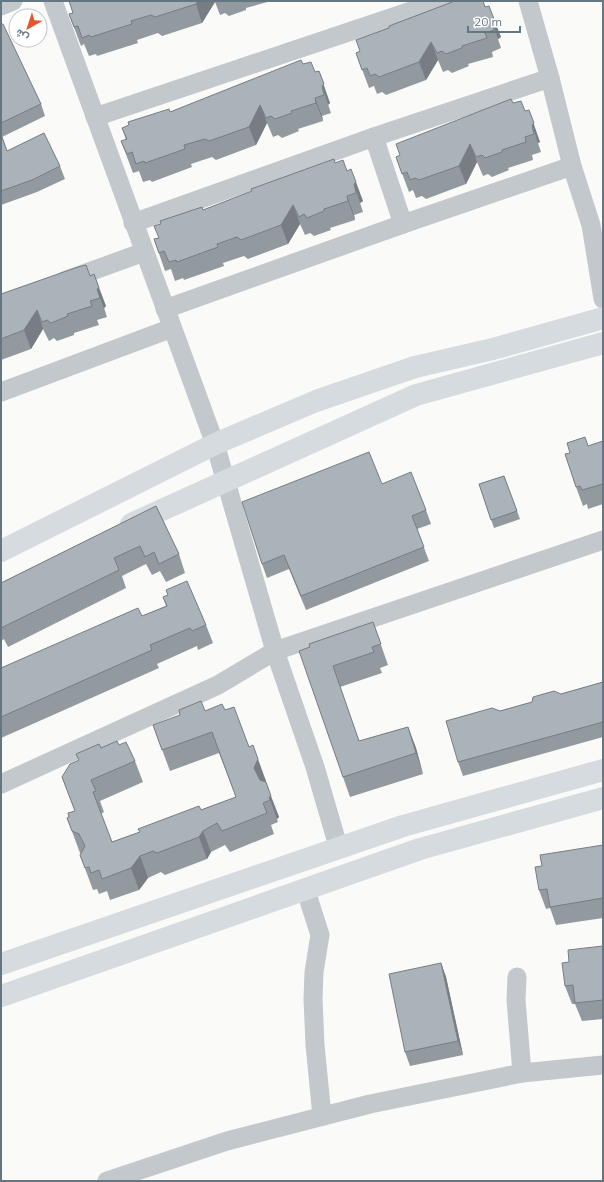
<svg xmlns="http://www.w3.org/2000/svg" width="604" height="1182" font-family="Mulish,Vazirmatn,sans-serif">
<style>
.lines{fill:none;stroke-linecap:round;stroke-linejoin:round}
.street{stroke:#c3c8cc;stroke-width:19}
.secondary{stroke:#d6dbdf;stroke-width:22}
.wall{fill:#929a9f}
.shaded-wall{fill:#777d82}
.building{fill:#aab3b9;stroke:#777d82}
</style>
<rect width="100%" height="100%" fill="#fafaf8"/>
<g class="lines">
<g class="street">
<path d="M53 1 215 444 275 651 315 767 338 846"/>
<path d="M528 1 550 78 572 166 591 225 603 299"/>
<path d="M1 6 13 1"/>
<path d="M95 117 441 1"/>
<path d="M374 137 403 224"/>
<path d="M133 223 374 137 550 78"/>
<path d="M64 281 144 252"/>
<path d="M165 309 403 224 572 166"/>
<path d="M1 392 172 328"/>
<path d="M1 784 218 685 275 651 603 540"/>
<path d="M305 888 320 935 314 972 313 999 315 1045 322 1116"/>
<path d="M517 977 516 1000 522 1073"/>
<path d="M107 1181 227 1141 370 1104 522 1073 603 1065"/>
</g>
<g class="secondary">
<path d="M131 524 416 395 603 343"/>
<path d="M1 551 215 444 316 401 415 367 493 349 603 318"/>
<path d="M1 964 403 826 603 770"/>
<path d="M1 996 420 849 603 798"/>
</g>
</g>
<g class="wall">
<path d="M69 1H271L246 8V10L229 16 225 13 220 15 215 2 202 23 162 36 158 33 137 40 138 43 97 56 96 54 89 56 84 44 81 46 69 14 73 13Z"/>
<path d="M485 7 501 37 498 39 501 48 492 52 493 57 468 64 469 66 452 73 448 70 443 72 438 60 426 80 386 95 382 92 377 94 374 86 369 88 356 53 360 51 389 28Z"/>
<path d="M1 24 41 104 45 116 2 137 7 151 60 166 65 179 37 192 1 205Z"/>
<path d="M303 64 315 72 330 103 328 105 331 113 322 116 323 121 298 129 299 131 282 138 278 135 273 137 267 123 256 145 216 160 212 157 191 164 192 167 152 182 150 180 143 182 139 171 133 173 121 141 126 140 122 128 170 112Z"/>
<path d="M513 103 525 111 540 142 538 143 541 152 532 155 533 160 508 168 509 170 492 177 488 174 483 176 477 162 466 184 426 199 422 196 416 198 413 190 409 192 396 157Z"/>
<path d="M335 163 347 171 363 201 360 203 363 212 354 215 355 220 330 228 331 230 314 236 310 233 305 235 300 224 288 244 248 259 244 256 223 263 224 266 184 280 183 278 175 281 171 269 165 271 154 239 158 238 203 210Z"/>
<path d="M90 276 106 306 104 308 107 317 97 320 99 325 74 333V335L57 341 54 338 49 341 43 329 31 349 1 360V294Z"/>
<path d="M603 441V504L588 509 587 504 583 506 576 487 589 446Z"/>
<path d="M504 476 520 519 494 528 479 484Z"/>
<path d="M382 484 426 510 431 524 417 529 429 561 306 610 289 569 267 578 262 564Z"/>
<path d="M156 506 179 554 185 573 166 582 160 571 152 575 146 564 122 576 126 588 8 647 4 639 1 641V583Z"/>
<path d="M166 590 206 625 213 643 198 650 197 646 157 664 159 668 1 738V668L142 616 166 606 163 597 168 595Z"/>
<path d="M373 622 388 665 380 668 382 673 340 687 359 741 408 727 416 748 423 774 350 797 343 777 310 647Z"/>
<path d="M603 682V737L463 776 458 762 500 711Z"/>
<path d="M225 710 249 747 266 781 265 782 279 817 277 819 278 822 271 825 274 834 230 852 225 845 211 852 207 859 165 875 161 872 148 878 139 890 110 900 107 891 99 894 97 889 93 890 80 855 81 853H80L67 818 75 811 62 777 79 760 76 754 101 748 119 745 135 761 143 782 100 801 104 812 101 814 112 842 236 797 219 753 170 771 153 725 205 711Z"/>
<path d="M603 845V918L556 925 550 908 546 909 539 890 542 866Z"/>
<path d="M603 946V1019L582 1021 575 1004H572L565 986 569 962Z"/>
<path d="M441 963 446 977 463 1055 410 1066 405 1052Z"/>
</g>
<g class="shaded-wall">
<path d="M198 1H215V2L202 23 196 4Z"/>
<path d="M494 19 501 37 498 39 501 48 492 21Z"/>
<path d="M431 42 438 60 426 80 419 62Z"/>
<path d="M319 71 330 103 328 105 331 113 322 86Z"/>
<path d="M315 98 322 116 323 121 316 103Z"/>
<path d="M260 105 267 123 256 145 249 127Z"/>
<path d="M529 110 540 142 538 143 541 152 532 125Z"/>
<path d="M470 144 477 162 466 184 459 166Z"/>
<path d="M356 182 363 201 360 203 363 212 354 184Z"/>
<path d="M347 196 354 215 355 220 348 201Z"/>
<path d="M293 205 300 224 288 244 281 225Z"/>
<path d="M94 274 106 306 104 308 107 317 97 289Z"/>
<path d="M37 310 43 329 31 349 24 330Z"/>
<path d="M408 727 416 748 423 774 416 753Z"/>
<path d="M258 759 266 781 262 789 254 768Z"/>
<path d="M271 796 279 817 277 819 269 797Z"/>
<path d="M203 831 211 852 207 859 199 837Z"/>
<path d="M140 856 148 878 139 890 131 868Z"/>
<path d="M441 963 446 977 463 1055 458 1041Z"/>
</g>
<g class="building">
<path d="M69 1H198L196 4 155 17 151 15 131 21 132 24 91 37 89 35 82 38 78 26 74 27 69 14 73 13Z"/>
<path d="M455 1H483L485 7 489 6 494 19 492 21 494 30 485 33 487 38 462 46V48L446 54 442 51 437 53 431 42 419 62 379 77 375 74 370 76 367 68 362 70 356 53 360 51 356 40 389 28V26Z"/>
<path d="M1 24H3L41 104 1 123Z"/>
<path d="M301 60 303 64 311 62 315 72 319 71 324 84 322 86 324 95 315 98 316 103 291 111 292 113 275 119 271 116 266 118 260 105 249 127 209 141 205 139 184 145 185 149 145 163 144 161 136 164 132 152 127 154 121 141 127 139 122 128 129 125 128 122 169 109 170 112Z"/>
<path d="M511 99 513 103 521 101 525 111 529 110 534 123 532 125 534 134 525 137 526 142 502 150V152L485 158 482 155 476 157 470 144 459 166 419 180 415 178 410 180 407 172 402 174 396 157 400 155 396 144Z"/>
<path d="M44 133 60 166 32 180 1 191V134L7 151Z"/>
<path d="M334 159 335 163 343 160 347 171 351 169 356 182 354 184 356 193 347 196 348 201 324 209V211L307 218 304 214 299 217 293 205 281 225 241 240 237 237 217 244 218 247 177 262 176 260 169 262 164 251 159 253 154 239 159 238 154 226 161 224 160 221 202 207 203 210 252 191 251 189Z"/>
<path d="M86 265 90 276 94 274 99 288 97 289 100 298 90 301 92 306 67 314 68 316 51 323 47 320 42 322 37 310 24 330 1 339V294L78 267Z"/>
<path d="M585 437 588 446 603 441V484L582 490 580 486 576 487 565 454 570 453 567 443Z"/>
<path d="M369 452 382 484 411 472 426 510 412 516 424 547 301 596 284 555 262 564 242 502Z"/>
<path d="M504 476 517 511 491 520 479 484Z"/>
<path d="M156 506 179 554 159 564 154 552 145 557 140 546 114 558 119 570 1 628V583Z"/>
<path d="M187 581 206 625 192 631 190 628 150 645 152 650 1 717V668L138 608 142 616 167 606 163 597 168 595 166 590Z"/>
<path d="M373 622 381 644 372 647 374 652 333 666 359 741 408 727 416 753 343 777 299 651 310 647 309 644Z"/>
<path d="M603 682V722L458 762 446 721 492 708 500 711 532 702 533 697 554 691 561 694Z"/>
<path d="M201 701 205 711 222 704 225 710 234 707 249 747 253 745 258 759 254 768 260 780 266 782 271 796 269 797 270 800 263 803 267 813 222 831 217 823 203 831 199 837 157 853 153 851 140 856 131 868 102 879 99 870 91 873 89 867 85 868 80 855 85 846 79 834 72 831 67 818 69 817 68 813 75 811 62 777 70 764 79 760 76 754 99 744 101 748 117 741 119 745 126 742 135 761 91 780 96 791 93 792 112 842 140 832 138 829 199 806 201 810 236 797 212 732 162 750 153 725 180 715 179 710Z"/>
<path d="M603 845V898L550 907 547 889 539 890 535 867 542 866 540 855Z"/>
<path d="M603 946V1000L575 1003 573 985 565 986 562 963 569 962 568 950Z"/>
<path d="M441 963 458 1041 405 1052 389 974Z"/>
</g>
<rect width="604" height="1182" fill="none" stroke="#657683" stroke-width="4"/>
<g transform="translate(28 28) rotate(219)"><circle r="19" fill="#ffffff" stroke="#c1c8cd"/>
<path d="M0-3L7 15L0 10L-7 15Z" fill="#e4572e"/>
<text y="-6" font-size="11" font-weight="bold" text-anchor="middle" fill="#657683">ش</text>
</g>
<path d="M468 26v6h52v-6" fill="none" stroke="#657683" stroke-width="2"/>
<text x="474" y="26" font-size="12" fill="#657683" stroke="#ffffff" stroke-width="3" paint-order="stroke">20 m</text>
</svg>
